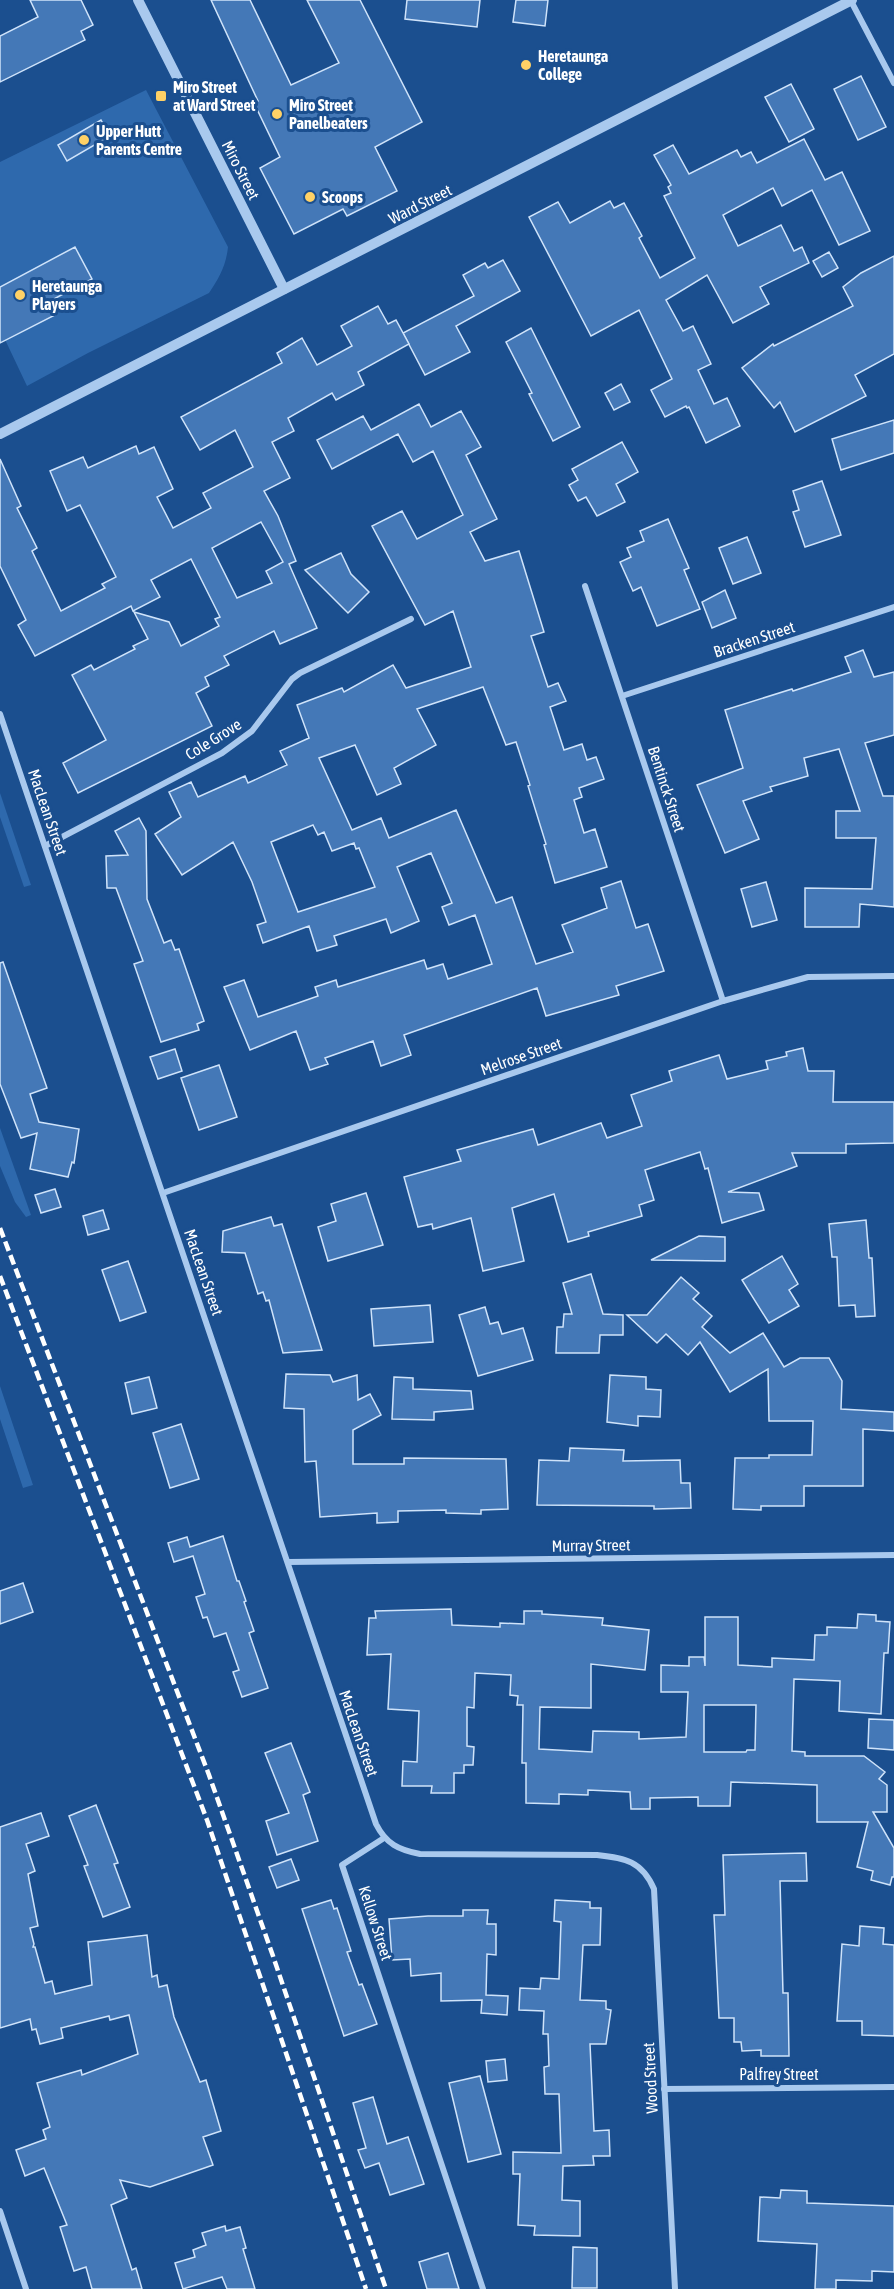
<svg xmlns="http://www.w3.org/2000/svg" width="894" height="2289" font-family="'Asap Condensed',sans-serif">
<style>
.green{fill:#2e69ad}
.building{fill:#4478b7;stroke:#cfe3fa;stroke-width:1.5;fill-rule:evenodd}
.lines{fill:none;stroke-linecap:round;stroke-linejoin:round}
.minor{stroke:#a9c9ee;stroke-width:6}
.tertiary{stroke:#a9c9ee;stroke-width:10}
.rail{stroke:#fff;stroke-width:4.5;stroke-dasharray:10 4.5;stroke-linecap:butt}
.poi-dot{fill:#ffd166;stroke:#1b4f8f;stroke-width:2}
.labels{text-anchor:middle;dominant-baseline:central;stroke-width:6;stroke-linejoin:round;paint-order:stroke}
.poi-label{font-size:16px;font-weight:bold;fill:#fff;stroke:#1b4f8f;text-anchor:start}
.street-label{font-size:16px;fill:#fff;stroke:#1b4f8f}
</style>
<rect width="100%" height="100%" fill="#1b4f8f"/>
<g class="green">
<path d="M146 90 228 247C226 266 219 278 209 293L88 353 27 386 0 329V162Z"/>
<path d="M0 793 31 885 24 887 0 817Z"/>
<path d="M0 1128 31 1215 26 1217 15 1202 0 1166Z"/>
<path d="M0 1386 33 1485 23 1488 0 1419Z"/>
</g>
<g class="building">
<path d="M30 0H81L93 25 81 31 85 40 0 82V36L38 17Z"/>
<path d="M211 0H250L291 85 339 63 307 0H360L422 122 375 147 397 191 347 216 343 209 294 234 260 168 280 157 254 103 258 101Z"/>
<path d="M407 0H480L477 27 405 19Z"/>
<path d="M516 0H548L545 26 513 22Z"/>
<path d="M861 76 886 127 858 140 834 89Z"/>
<path d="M791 84 814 129 789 142 765 97Z"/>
<path d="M101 120 110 136 67 161 58 145Z"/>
<path d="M804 139 825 180 842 172 870 231 839 245 812 190 782 206 773 188 723 215 738 246 781 225 794 251 802 247 809 263 760 287 769 304 733 323 707 275 666 300 683 331 693 326 711 364 698 370 714 404 727 398 740 426 706 443 689 407 687 408 686 406 665 417 651 390 672 379 639 310 591 336 529 217 558 202 570 223 610 201 614 208 624 203 642 236 639 238 660 278 695 258 664 196 671 193 668 187 671 185 654 155 673 145 689 174 737 150 741 157 751 152 757 163Z"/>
<path d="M75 247 92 279 48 302 55 315 0 343V287Z"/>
<path d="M829 252 838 268 822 277 813 261Z"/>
<path d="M894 256V354L855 375 866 396 795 432 780 402 774 408 742 368 773 344 774 346 853 306 843 287 861 273Z"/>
<path d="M503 260 520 291 456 326 470 352 425 375 403 333 474 296 463 275 485 263 488 268Z"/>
<path d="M378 306 388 324 396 320 409 344 358 372 364 385 336 400 332 393 288 418 294 431 272 442 290 478 264 491 278 516 296 561 289 564 317 628 280 644 274 631 224 656 229 665 205 677 209 686 196 693 212 726 78 793 63 763 106 740 72 675 91 665 94 670 135 649 133 646 148 639 134 612 169 622 181 646 219 626 215 619 220 617 191 559 151 580 160 597 133 611 131 606 35 656 18 625 26 620 0 566V459L21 506 17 508 37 548 32 551 61 611 105 588 102 584 116 577 80 505 67 511 50 471 83 457 88 468 136 446 139 454 154 447 173 489 157 497 173 528 211 508 203 493 253 467 235 430 200 450 181 417 282 363 277 353 302 338 317 365 352 346 341 326ZM261 522 283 562 266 571 272 583 237 598 212 548Z"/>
<path d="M531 328 580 427 553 441 529 394 532 393 506 342Z"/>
<path d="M621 384 630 402 614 410 605 393Z"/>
<path d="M419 404 431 427 461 411 481 447 466 455 497 519 470 532 485 561 519 551 544 632 531 636 548 687 558 683 566 701 550 707 564 750 582 744 587 760 596 757 604 779 579 788 582 797 574 800 584 833 595 829 607 867 555 883 544 845 546 844 528 786 530 785 516 742 506 745 483 687 417 709 436 745 394 768 401 784 377 795 355 745 319 758 352 830 381 818 389 838 456 810 496 903 512 897 536 964 573 952 562 925 607 908 601 888 621 881 636 928 648 924 664 971 616 986 619 995 546 1016 537 988 404 1035 411 1055 381 1066 373 1041 325 1058 328 1064 310 1070 296 1031 250 1050 224 987 244 980 258 1017 318 996 315 987 336 980 338 987 424 960 427 969 443 964 448 979 492 964 475 915 449 925 442 907 452 903 431 853 397 867 419 921 391 933 386 919 334 936 337 945 317 951 309 926 263 943 257 925 266 922 252 882 233 842 182 875 155 834 181 817 169 792 191 782 198 797 245 776 248 783 287 765 280 751 309 738 297 705 342 688 344 692 393 665 406 688 471 667 453 611 425 625 372 526 402 511 417 539 463 515 433 451 413 462 398 434 332 469 317 440 363 416 371 430ZM313 825 318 835 324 832 332 851 354 843 356 849 359 848 375 887 298 912 271 842Z"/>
<path d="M894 420V453L841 470 832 439Z"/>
<path d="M622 442 638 472 616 484 625 502 597 516 586 497 578 501 569 485 578 480 572 469Z"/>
<path d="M822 481 841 535 805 547 793 512 799 510 793 491Z"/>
<path d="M668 519 689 568 684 570 700 609 657 626 641 587 633 591 620 562 631 557 627 548 644 541 640 531Z"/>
<path d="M747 537 761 573 733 584 719 548Z"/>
<path d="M341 553 351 574 369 592 348 613 305 570Z"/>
<path d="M725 590 736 618 712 628 702 602Z"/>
<path d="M863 650 874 677 894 672V735L865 743 883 796H894V907L860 904 859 927H805V888L872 889 876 838H836V811H860L839 749 804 758 808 776 770 787 772 791 743 801 759 839 725 853 697 785 743 768 725 710 792 689 793 691 851 672 845 657Z"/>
<path d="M139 818 146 831 147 899 164 943 171 940 175 950 179 949 204 1021 197 1024 199 1030 161 1042 134 964 143 961 116 888H107L106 856 128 855 115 831Z"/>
<path d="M766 882 777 920 752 927 741 889Z"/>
<path d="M3 962 47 1088 30 1094 39 1122 79 1129 74 1163 72 1162 68 1177 30 1169 37 1133 21 1138 0 1084V963Z"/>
<path d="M803 1048 808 1071H834L833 1102H894V1143L846 1144V1153H792L797 1166 728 1192 759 1193 764 1210 722 1223 708 1168 705 1169 700 1152 645 1170 654 1200 639 1205 642 1216 588 1232 589 1236 568 1242 554 1194 512 1208 524 1261 483 1271 471 1218 433 1229 432 1224 418 1227 404 1177 461 1161 457 1150 533 1129 538 1145 601 1123 607 1138 642 1126 631 1095 672 1081 669 1071 719 1055 727 1079 768 1069 766 1061 787 1056 786 1052Z"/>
<path d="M175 1049 182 1071 158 1079 150 1057Z"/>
<path d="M219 1065 237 1117 199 1130 181 1078Z"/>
<path d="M55 1189 61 1207 41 1213 35 1195Z"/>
<path d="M366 1193 383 1245 328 1261 318 1227 336 1221 331 1204Z"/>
<path d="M103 1210 109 1229 88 1235 83 1216Z"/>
<path d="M271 1217 274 1226 282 1224 322 1350 283 1353 269 1300 266 1301 263 1292 258 1294 245 1253 222 1252 223 1231Z"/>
<path d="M866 1220 869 1258H872L875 1316 856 1317 855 1305 839 1306 837 1257H832L829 1224Z"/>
<path d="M699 1236 725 1237V1261L651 1260Z"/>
<path d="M782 1256 798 1284 789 1290 799 1306 769 1323 742 1280Z"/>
<path d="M128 1261 146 1312 120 1321 102 1270Z"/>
<path d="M591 1274 603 1314 623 1315V1335H600L599 1353H556L557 1327H563L564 1314H572L563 1283Z"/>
<path d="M681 1277 699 1293 693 1299 712 1316 702 1327 730 1353 763 1333 784 1367 800 1358H829L842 1381 841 1409 894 1412V1431L863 1429V1486H804V1506H761V1510L733 1509 735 1458H769V1455H812L813 1421H769L768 1369 730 1392 700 1342 688 1355 666 1334 657 1343 627 1315H647Z"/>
<path d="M430 1305 433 1342 374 1346 371 1309Z"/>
<path d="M485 1307 490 1324 498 1322 502 1334 523 1328 533 1360 478 1376 459 1315Z"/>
<path d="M286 1374 330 1375 333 1382 357 1375 358 1400 370 1394 381 1415 353 1430V1464H404V1458L506 1459 508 1509 481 1510V1514L446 1513V1510L398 1511V1522L377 1523V1513L320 1517 316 1461 305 1462 304 1409 284 1408Z"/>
<path d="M610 1375 646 1377V1389L661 1390 660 1417 638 1416V1426L607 1422Z"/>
<path d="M149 1377 157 1408 132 1414 125 1383Z"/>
<path d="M394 1377 413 1378V1389L471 1391 473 1409 434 1412V1420L392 1419Z"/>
<path d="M181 1424 199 1479 170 1488 153 1433Z"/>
<path d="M570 1448 624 1450 623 1461 680 1460 681 1483H690L691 1508 654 1509V1506L537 1505 539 1460 569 1461Z"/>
<path d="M223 1536 237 1581H239L246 1601 244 1602 254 1631 249 1633 268 1688 242 1697 233 1672 239 1670 226 1633 214 1637 207 1617 203 1618 196 1597 205 1594 193 1556 174 1562 168 1543 187 1537 190 1547Z"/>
<path d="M23 1583 33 1612 0 1624V1591Z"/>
<path d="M451 1609 452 1625 500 1627V1623L524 1624V1611H542V1614L603 1618 602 1625 649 1630 645 1670 591 1664V1708L540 1707 539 1749 592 1752 593 1731 639 1732V1739L686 1737 688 1692H661V1665L689 1666V1657H704L705 1666V1617H738V1665L772 1667V1658L814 1660 815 1635H827V1627L857 1628 858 1614 876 1615V1621L890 1622 888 1653H884L881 1714 839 1711 840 1681 794 1679 792 1751 805 1752V1756H864L885 1772 879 1779 887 1785V1812H873L894 1848V1877H892L890 1885 871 1880 873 1871 857 1867 868 1822H817V1785L731 1782 730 1806H698V1797L650 1798V1809H631L630 1792 588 1790V1795L559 1794V1804L526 1803V1763H522L523 1705H517L518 1696 510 1695 511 1675 475 1673 474 1708 467 1707V1746L474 1747 473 1765H464V1773H454V1793H431L432 1786H402L403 1761 417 1762 419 1711 388 1709 391 1654 367 1655 369 1618H376L375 1611ZM704 1705H756L755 1750H747L746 1752H704Z"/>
<path d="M869 1719 894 1720V1750L868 1748Z"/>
<path d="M291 1743 310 1792 303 1795 318 1841 277 1855 266 1821 289 1813 265 1753Z"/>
<path d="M96 1805 118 1863 114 1864 130 1907 103 1917 84 1866 88 1865 69 1816Z"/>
<path d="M41 1813 49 1836 26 1844 35 1871 28 1874 38 1926 30 1928 34 1944 33 1947H35L45 1983 52 1981 55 1994 92 1985 88 1942 147 1935 152 1977 157 1975 159 1987 167 1985 174 2017 200 2082 206 2080 221 2131 203 2137 213 2165 150 2187 120 2180 127 2198 111 2205 132 2270 136 2268 142 2289H92L86 2267 74 2271 60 2227 67 2225 44 2168 25 2176 16 2150 46 2139 43 2130 50 2127 37 2083 81 2070 82 2075 138 2054 129 2015 110 2020 109 2016 61 2028 63 2038 40 2044 36 2029 32 2030 30 2019 0 2028V1827Z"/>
<path d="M806 1853 807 1881H780L783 1993H788L789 2056H761V2050L742 2051 741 2042H734V2018H719L714 1915H725L723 1855Z"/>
<path d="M291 1859 299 1880 277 1888 269 1867Z"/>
<path d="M331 1900 334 1909 337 1908 351 1951 347 1952 359 1985 362 1984 377 2024 344 2036 302 1909Z"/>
<path d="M555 1900 590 1902V1908H601L600 1945H583L580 2000 606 2001V2009L611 2010 606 2044H590L594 2131 609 2130 610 2156H593L594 2165 563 2166 562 2200 580 2201V2236L534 2235 535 2226 518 2225 520 2174H513V2152L561 2153 559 2094H545L544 2067 549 2066 548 2034H543L544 2011 519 2010 520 1988 540 1989 541 1978 559 1979 561 1922 554 1921Z"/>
<path d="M463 1910H488L487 1924H496V1955L487 1954 486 1995 508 1996 507 2015 481 2013 482 2000 441 2001V1973L411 1976 410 1959 392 1960 389 1919 428 1916H463Z"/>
<path d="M860 1926 884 1928 883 1944 894 1945V2036L862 2035V2021H837L842 1944 859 1946Z"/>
<path d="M505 2059 507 2080 488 2082 486 2061Z"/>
<path d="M480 2076 501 2154 468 2162 449 2083Z"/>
<path d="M373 2097 387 2144 408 2137 424 2184 390 2195 379 2163 365 2168 358 2150 366 2148 353 2103Z"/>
<path d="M781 2190 807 2191V2203L894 2206V2272L872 2271V2281L836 2280V2289H815L817 2244 758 2241 760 2197 780 2198Z"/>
<path d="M225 2226 226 2231 240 2227 246 2248 243 2249 255 2289H227L222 2277 183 2289 175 2263 195 2257 193 2250 206 2245 202 2233Z"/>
<path d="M573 2247 597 2248V2288H572Z"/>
<path d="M448 2253 459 2289H427L419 2262Z"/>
</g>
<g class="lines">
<g class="minor">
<path d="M851 1 894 83"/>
<path d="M585 586 723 1001"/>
<path d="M622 696 894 607"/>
<path d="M0 714 376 1824C386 1844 399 1850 420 1854L597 1855C625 1858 642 1861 654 1889L675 2289"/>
<path d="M45 846 222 753 252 731 292 679 300 673 411 619"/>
<path d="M163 1193 723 1001 808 977 894 976"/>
<path d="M288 1562 894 1555"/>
<path d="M384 1838 342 1865 483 2289"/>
<path d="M664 2089 894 2087"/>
<path d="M0 2211 26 2289"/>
</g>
<g class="tertiary">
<path d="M138 0 284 289"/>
<path d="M0 434 852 0"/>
</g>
<g class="rail">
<path d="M0 1228 209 1775 273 1956 386 2289"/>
<path d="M0 1276 207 1820 366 2289"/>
</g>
</g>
<g class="poi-dot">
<circle cx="526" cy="65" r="6"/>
<rect x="155" y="90" width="12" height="12" rx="3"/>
<circle cx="277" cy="114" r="6"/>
<circle cx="84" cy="140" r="6"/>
<circle cx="310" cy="197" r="6"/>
<circle cx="20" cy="295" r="6"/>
</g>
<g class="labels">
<g class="poi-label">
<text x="538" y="56">Heretaunga<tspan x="538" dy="18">College</tspan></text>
<text x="173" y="87">Miro Street<tspan x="173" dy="18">at Ward Street</tspan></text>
<text x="289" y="105">Miro Street<tspan x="289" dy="18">Panelbeaters</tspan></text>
<text x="96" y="131">Upper Hutt<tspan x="96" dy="18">Parents Centre</tspan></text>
<text x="322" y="197">Scoops</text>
<text x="32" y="286">Heretaunga<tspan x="32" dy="18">Players</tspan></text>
</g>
<g class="street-label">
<text transform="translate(241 170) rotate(63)">Miro Street</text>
<text transform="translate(420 204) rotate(-27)">Ward Street</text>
<text transform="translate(754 639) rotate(-18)">Bracken Street</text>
<text transform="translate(213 739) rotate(-32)">Cole Grove</text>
<text transform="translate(667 789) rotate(72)">Bentinck Street</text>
<text transform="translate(48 812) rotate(71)">MacLean Street</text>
<text transform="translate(521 1056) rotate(-19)">Melrose Street</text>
<text transform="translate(204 1272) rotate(71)">MacLean Street</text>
<text transform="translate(591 1545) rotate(-1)">Murray Street</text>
<text transform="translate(359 1733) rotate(71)">MacLean Street</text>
<text transform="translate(376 1923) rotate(72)">Kellow Street</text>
<text x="779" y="2074">Palfrey Street</text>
<text transform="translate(650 2078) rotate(-93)">Wood Street</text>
</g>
</g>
</svg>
